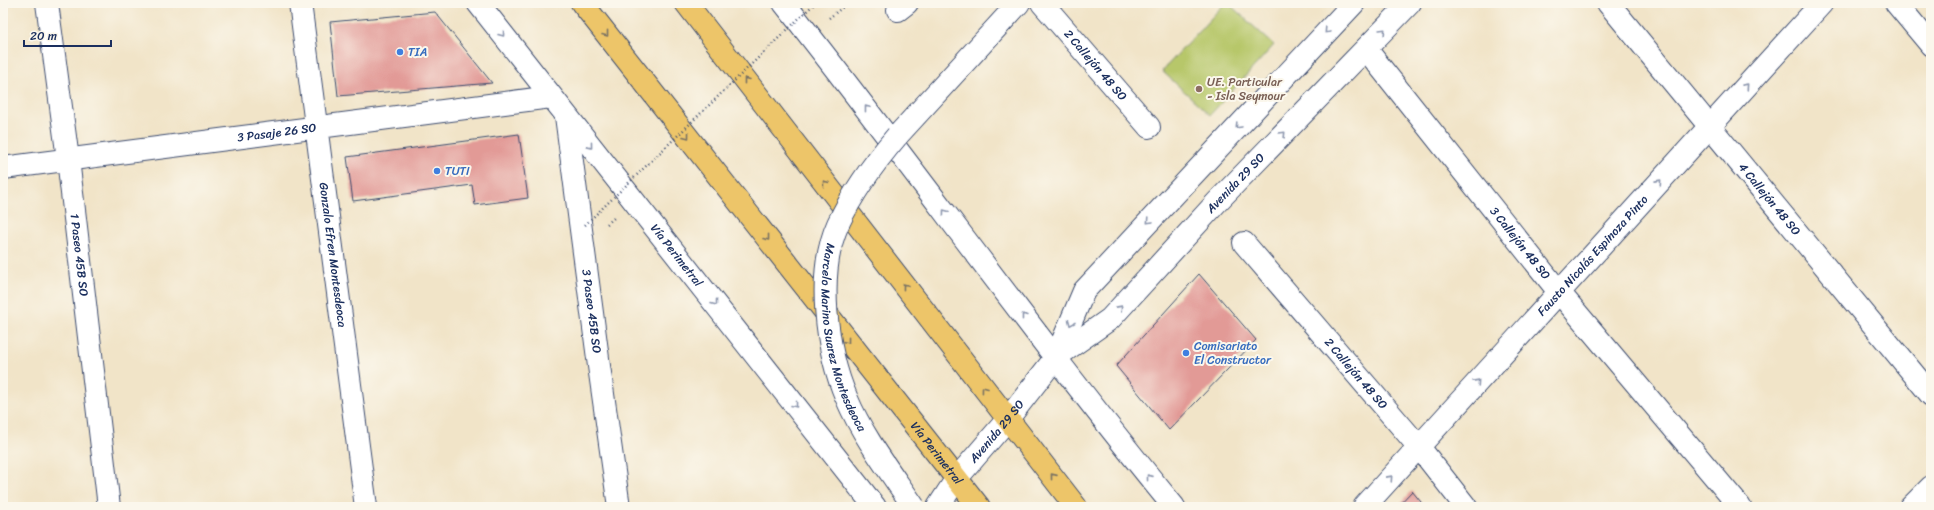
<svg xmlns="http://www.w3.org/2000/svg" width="1934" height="510" font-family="Sriracha,sans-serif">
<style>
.green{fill:#b7c76a;stroke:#697b64}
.building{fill:#e29a96}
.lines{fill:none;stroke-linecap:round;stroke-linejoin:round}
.minor-casing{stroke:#3b4a6e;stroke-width:24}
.highway-casing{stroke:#3b4a6e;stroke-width:24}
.path{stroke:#3b4a6e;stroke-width:2.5;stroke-dasharray:1 3;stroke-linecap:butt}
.minor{stroke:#fff;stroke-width:22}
.highway{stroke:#edc569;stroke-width:22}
.minor-bridge-casing{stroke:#3b4a6e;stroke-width:24;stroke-linecap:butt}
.path-bridge{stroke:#3b4a6e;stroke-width:2.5;stroke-dasharray:1 3;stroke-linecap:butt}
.minor-bridge{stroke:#fff;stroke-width:22}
.oneway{stroke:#8d97ae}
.oneway2{stroke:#797263}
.shop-dot{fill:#3f7fe0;stroke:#fbf7ec;stroke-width:1.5}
.education-dot{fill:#8d6e63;stroke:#fbf7ec;stroke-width:1.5}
.labels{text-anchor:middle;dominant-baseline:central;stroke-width:4;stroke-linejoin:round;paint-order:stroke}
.shop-label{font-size:12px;fill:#366cbe;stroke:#fbf7ec;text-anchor:start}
.street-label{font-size:12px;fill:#1b2f5e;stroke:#fbf7ec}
.education-label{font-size:12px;fill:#785e54;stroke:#fbf7ec;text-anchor:start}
</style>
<rect width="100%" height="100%" fill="#fbf7ec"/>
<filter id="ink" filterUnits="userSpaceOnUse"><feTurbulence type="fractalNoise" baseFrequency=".025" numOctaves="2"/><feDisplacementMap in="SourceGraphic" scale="8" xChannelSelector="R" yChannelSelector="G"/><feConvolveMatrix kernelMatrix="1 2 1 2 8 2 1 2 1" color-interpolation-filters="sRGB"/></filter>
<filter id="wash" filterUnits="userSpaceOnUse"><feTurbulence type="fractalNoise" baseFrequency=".012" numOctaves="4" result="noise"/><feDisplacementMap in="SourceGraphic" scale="16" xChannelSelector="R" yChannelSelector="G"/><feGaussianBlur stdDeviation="0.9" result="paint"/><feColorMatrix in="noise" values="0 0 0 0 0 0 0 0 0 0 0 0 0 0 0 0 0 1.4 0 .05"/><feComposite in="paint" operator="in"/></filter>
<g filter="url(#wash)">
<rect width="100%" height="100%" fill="#f1e4c8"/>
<path class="green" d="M1225 3H1228L1274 45 1210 115 1162 71Z"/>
<g id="blocks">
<g class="building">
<path d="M435 12 492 83 338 96 330 22Z"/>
<path d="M519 134 528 198 475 205 472 185 353 201 347 157Z"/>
<path d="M1199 274 1256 340 1169 430 1116 366Z"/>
<path d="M1412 491 1425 507H1397Z"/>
</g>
</g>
</g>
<g filter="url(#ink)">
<use href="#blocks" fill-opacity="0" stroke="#3b4a6e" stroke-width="1"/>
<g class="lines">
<g class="minor-casing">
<g id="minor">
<path id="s1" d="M47 3 68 159 109 507"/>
<path id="s2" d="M300 3 366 507"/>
<path id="s3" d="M478 3 875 507"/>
<path d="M784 3C916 170 1039 343 1174 507"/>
<path id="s4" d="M1042 3 1149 127"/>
<path id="s5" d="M1608 3 1931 395"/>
<path d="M1896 3 1931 45"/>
<path d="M898 10 907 3"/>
<path id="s6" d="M1366 49 1559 292 1740 507"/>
<path id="s7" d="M566 116 599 366 619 507"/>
<path d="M897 136 1019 3"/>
<path id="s8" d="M3 168 551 97"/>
<path id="s9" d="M1244 243 1419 447 1466 507"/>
<path id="s10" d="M1056 357 1110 319 1217 202 1410 3"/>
<path id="s11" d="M938 507 957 478 1007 420 1056 357 1084 291 1354 3"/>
<path id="s12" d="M1364 507 1822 3"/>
<path d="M1911 507 1931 487"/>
</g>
</g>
<g class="highway-casing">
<g id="highway">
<path id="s13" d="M582 3 979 507"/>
<path d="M686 3 1076 507"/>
</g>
</g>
<g class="path">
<path d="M829 18 848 3"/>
<path d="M607 224 615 217"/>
</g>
<use href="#minor" class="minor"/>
<use href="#highway" class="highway"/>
<g class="minor-bridge-casing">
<g id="minor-bridge">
<path id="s14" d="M897 136C874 163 853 192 838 224 816 273 826 351 847 399 863 437 891 473 914 507"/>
</g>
</g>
<path class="path-bridge" d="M585 225 815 3"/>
<use href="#minor-bridge" class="minor-bridge"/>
</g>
<defs><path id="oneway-chevron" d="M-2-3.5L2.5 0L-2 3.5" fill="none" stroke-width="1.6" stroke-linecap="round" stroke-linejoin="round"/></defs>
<g class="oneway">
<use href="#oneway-chevron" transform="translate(1327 31) rotate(133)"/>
<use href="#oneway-chevron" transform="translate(1383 31) rotate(-46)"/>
<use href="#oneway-chevron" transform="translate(502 34) rotate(52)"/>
<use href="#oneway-chevron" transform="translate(1746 86) rotate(-48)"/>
<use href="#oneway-chevron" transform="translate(867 108) rotate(-128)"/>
<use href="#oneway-chevron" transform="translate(1238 126) rotate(133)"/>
<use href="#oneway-chevron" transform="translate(1283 134) rotate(-46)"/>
<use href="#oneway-chevron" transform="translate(590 146) rotate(51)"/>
<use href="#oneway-chevron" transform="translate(1659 182) rotate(-48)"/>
<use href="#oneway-chevron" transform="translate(945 212) rotate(-127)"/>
<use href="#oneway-chevron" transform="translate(1149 221) rotate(133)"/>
<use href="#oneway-chevron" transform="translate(715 303) rotate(52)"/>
<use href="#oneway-chevron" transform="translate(1120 308) rotate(-48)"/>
<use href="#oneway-chevron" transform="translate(1024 316) rotate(-128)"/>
<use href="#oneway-chevron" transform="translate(1071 323) rotate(112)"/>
<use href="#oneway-chevron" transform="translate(1477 382) rotate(-48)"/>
<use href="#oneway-chevron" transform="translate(795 405) rotate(52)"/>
<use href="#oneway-chevron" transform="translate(1149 477) rotate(-129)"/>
<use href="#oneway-chevron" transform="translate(1390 478) rotate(-48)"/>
</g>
<g class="oneway2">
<use href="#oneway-chevron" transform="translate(606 34) rotate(52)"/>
<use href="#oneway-chevron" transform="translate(746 80) rotate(-128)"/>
<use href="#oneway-chevron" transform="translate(687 136) rotate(52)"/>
<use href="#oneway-chevron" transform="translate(825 183) rotate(-128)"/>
<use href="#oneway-chevron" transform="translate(767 238) rotate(52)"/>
<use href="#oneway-chevron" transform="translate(905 286) rotate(-128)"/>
<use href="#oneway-chevron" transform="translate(847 341) rotate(52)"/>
<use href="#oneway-chevron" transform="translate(984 389) rotate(-127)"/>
<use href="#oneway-chevron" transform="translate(1053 476) rotate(-129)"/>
</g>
</g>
<g class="shop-dot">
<circle cx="400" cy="52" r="4"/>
<circle cx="437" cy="171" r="4"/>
<circle cx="1186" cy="353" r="4"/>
</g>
<circle class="education-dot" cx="1199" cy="89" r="4"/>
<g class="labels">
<g class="shop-label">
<text x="408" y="52">TIA</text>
<text x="445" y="171">TUTI</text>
<text x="1194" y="346">Comisariato<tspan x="1194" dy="14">El Constructor</tspan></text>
</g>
<g class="street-label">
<text stroke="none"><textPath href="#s4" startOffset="82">2 Callejón 48 SO</textPath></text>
<text stroke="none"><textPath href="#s8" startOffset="276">3 Pasaje 26 SO</textPath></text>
<text stroke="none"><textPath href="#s10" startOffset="251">Avenida 29 SO</textPath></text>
<text stroke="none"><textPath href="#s5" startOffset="254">4 Callejón 48 SO</textPath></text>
<text stroke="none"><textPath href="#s6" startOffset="248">3 Callejón 48 SO</textPath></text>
<text stroke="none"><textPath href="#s1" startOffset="254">1 Paseo 45B SO</textPath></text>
<text stroke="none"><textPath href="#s2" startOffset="254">Gonzalo Efren Montesdeoca</textPath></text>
<text stroke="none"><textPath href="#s3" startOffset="321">Vía Perimetral</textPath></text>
<text stroke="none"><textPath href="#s12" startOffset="340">Fausto Nicolás Espinoza Pinto</textPath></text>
<text stroke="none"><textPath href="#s7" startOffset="197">3 Paseo 45B SO</textPath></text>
<text stroke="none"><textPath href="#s14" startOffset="224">Marcelo Marino Suarez Montesdeoca</textPath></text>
<text stroke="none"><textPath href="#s9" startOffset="172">2 Callejón 48 SO</textPath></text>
<text stroke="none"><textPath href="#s11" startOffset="96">Avenida 29 SO</textPath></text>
<text stroke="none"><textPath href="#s13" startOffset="573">Vía Perimetral</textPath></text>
</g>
<g class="education-label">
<text x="1207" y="82">UE. Particular<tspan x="1207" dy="14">- Isla Seymour</tspan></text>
</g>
</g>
<rect width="1934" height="510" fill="none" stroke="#fbf7ec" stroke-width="16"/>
<path d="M24 40v6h87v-6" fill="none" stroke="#1b2f5e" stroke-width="2"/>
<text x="30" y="40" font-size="12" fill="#1b2f5e" stroke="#fbf7ec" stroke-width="3" paint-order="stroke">20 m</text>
</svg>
